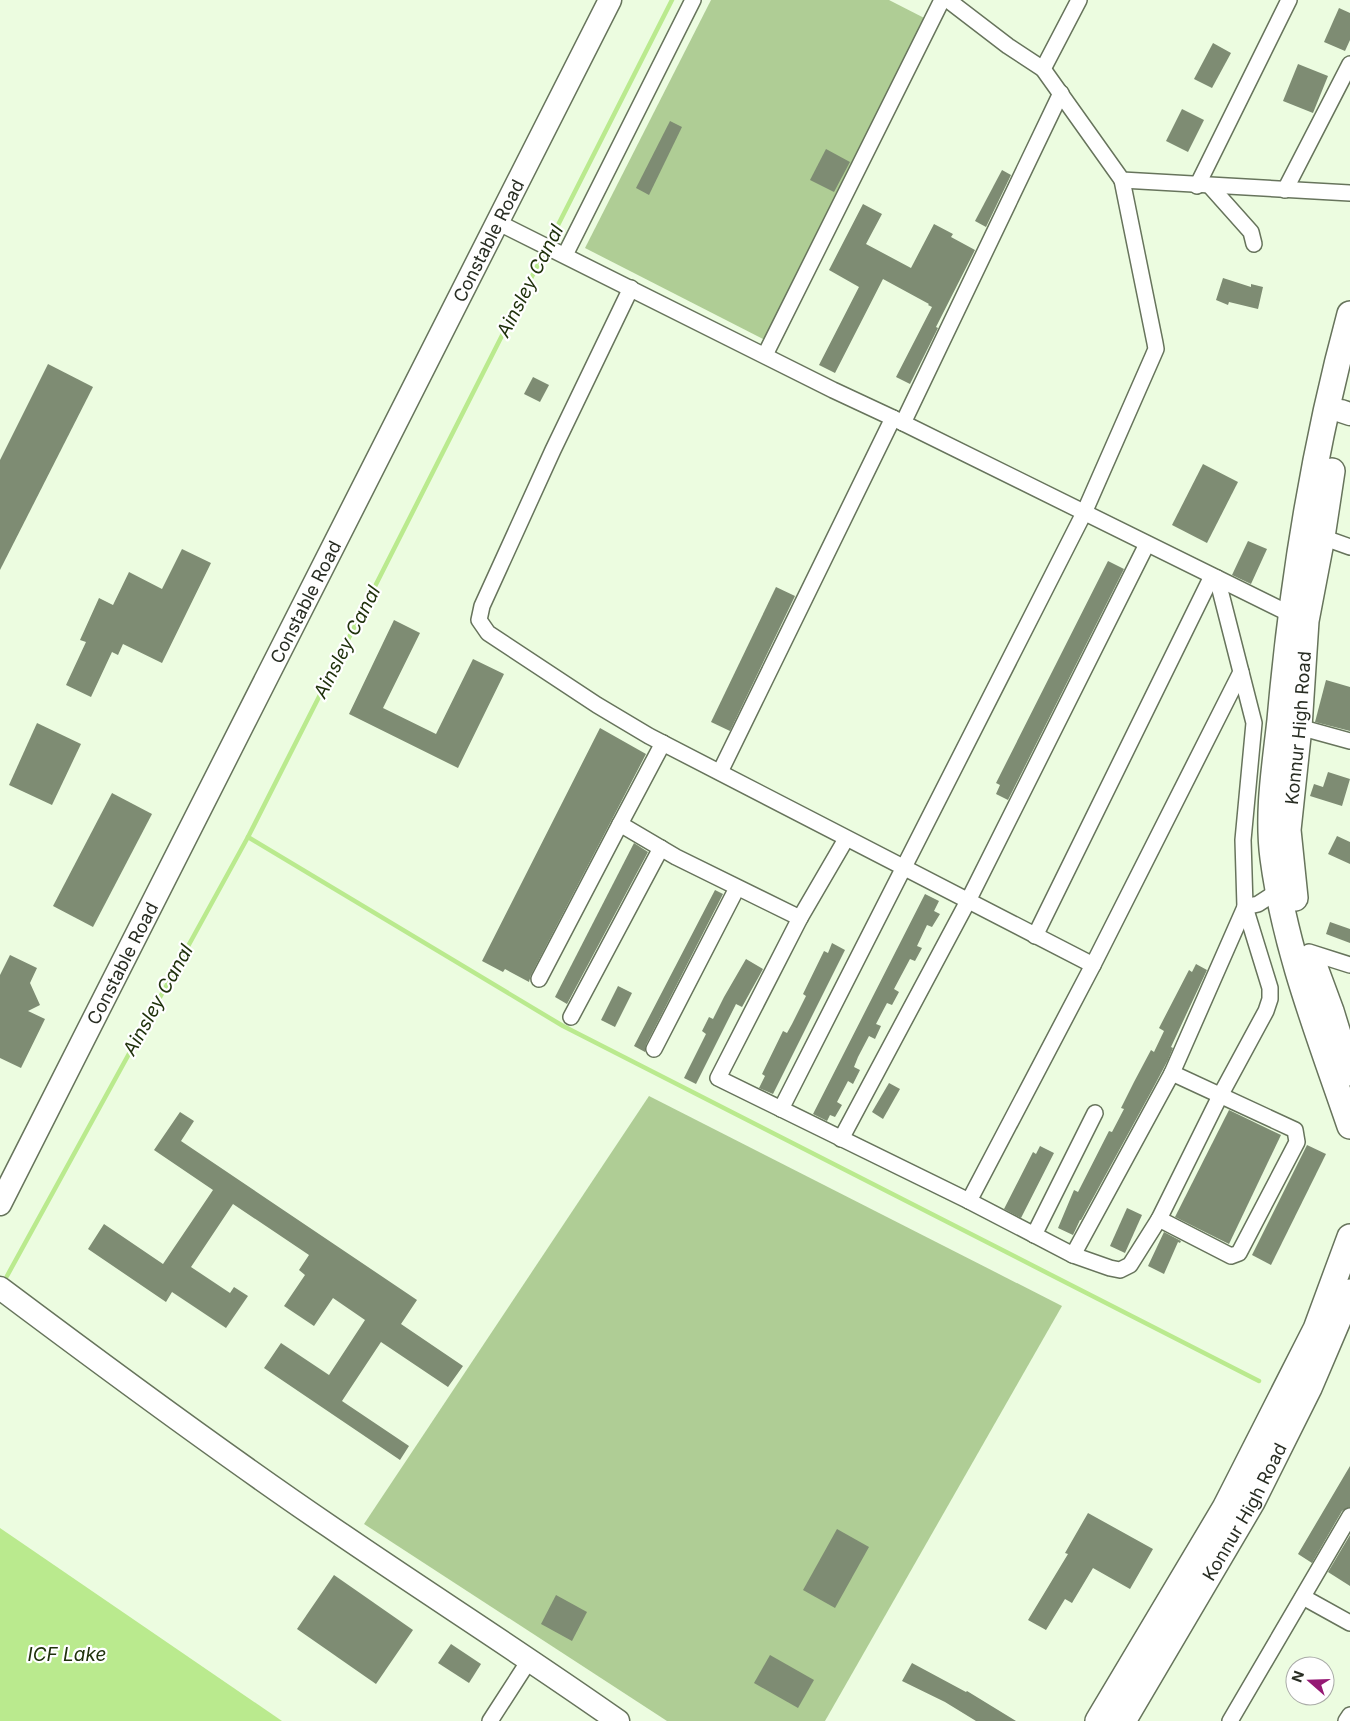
<svg xmlns="http://www.w3.org/2000/svg" width="1350" height="1721" font-family="Inter,sans-serif">
<style>
.green{fill:#afcd95}
.water{fill:#baea8e}
.lines{fill:none;stroke-linecap:round;stroke-linejoin:round}
.stream{stroke:#baea8e;stroke-width:4.5}
.building{fill:#7e8c73}
.street-casing{stroke:#67745c;stroke-width:18}
.secondary-casing{stroke:#67745c;stroke-width:25}
.primary-casing{stroke:#67745c;stroke-width:28}
.street{stroke:#fff;stroke-width:15}
.secondary{stroke:#fff;stroke-width:22}
.primary{stroke:#fff;stroke-width:25}
.labels{text-anchor:middle;dominant-baseline:central;stroke-width:4.5;stroke-linejoin:round;paint-order:stroke}
.street-label{font-size:18px;fill:#282d23;stroke:#fff}
.water-label{font-size:19px;font-style:italic;fill:#20320c;stroke:#fff}
</style>
<rect width="100%" height="100%" fill="#ecfce0"/>
<g class="green">
<path d="M711 0H889L934 23 771 343 585 248Z"/>
<path d="M649 1096 1062 1306 825 1721H667L364 1524Z"/>
</g>
<path class="water" d="M0 1528 282 1721H0Z"/>
<g class="lines">
<g class="stream">
<path d="M248 837 563 1026 1259 1381"/>
<path d="M7 1276 248 837 672 0"/>
</g>
</g>
<g class="building">
<path d="M1339 8 1350 13V40L1345 51 1324 42Z"/>
<path d="M1213 43 1231 53 1212 88 1194 79Z"/>
<path d="M1298 64 1328 76 1313 113 1283 101Z"/>
<path d="M1182 109 1204 120 1188 152 1166 141Z"/>
<path d="M670 121 682 127 649 195 636 188Z"/>
<path d="M826 149 850 162 834 192 810 180Z"/>
<path d="M1002 170 1011 175 986 227 975 221Z"/>
<path d="M863 204 882 214 866 244 911 268 934 224 953 234 951 237 975 250 936 327 938 328 910 384 896 377 932 307 928 305 929 304 883 279 835 373 819 365 859 287 829 270Z"/>
<path d="M1223 278 1251 287V284L1263 287 1258 309 1229 302 1228 305 1216 300Z"/>
<path d="M48 364 93 387 0 570V460Z"/>
<path d="M533 377 549 385 540 402 524 394Z"/>
<path d="M1203 464 1238 482 1207 543 1172 525Z"/>
<path d="M1248 541 1267 549 1251 584 1232 575Z"/>
<path d="M182 549 211 563 162 663 123 644 118 655 112 652 91 697 66 685 86 642 80 640 99 598 113 605 129 572 162 589Z"/>
<path d="M1108 561 1124 569 1008 800 996 794 1000 785 996 783Z"/>
<path d="M776 587 795 596 730 731 711 722Z"/>
<path d="M394 620 420 633 383 708 436 734 473 659 504 674 458 768 349 714Z"/>
<path d="M1326 680 1350 687V731L1315 722Z"/>
<path d="M37 723 81 744 52 805 9 785Z"/>
<path d="M600 728 646 754 531 975 529 982 505 969 503 972 482 961Z"/>
<path d="M1328 772 1350 779 1342 806 1310 796 1314 784 1323 787Z"/>
<path d="M112 793 152 814 93 927 53 906Z"/>
<path d="M1337 836 1350 842V864L1328 854Z"/>
<path d="M634 843 648 852 567 1004 555 997Z"/>
<path d="M715 890 723 894 646 1045 645 1052 634 1046Z"/>
<path d="M925 894 939 901 934 911 940 914 932 927 927 925 917 946 922 948 915 961 910 959 894 989 899 992 892 1005 887 1003 876 1024 881 1026 875 1039 869 1036 858 1057 854 1067 860 1070 853 1084 848 1081 837 1102 842 1105 835 1117 830 1115 827 1121 813 1114Z"/>
<path d="M1330 922 1350 929V943L1326 934Z"/>
<path d="M832 943 845 950 773 1094 759 1088 765 1076 762 1074 783 1031 787 1033 792 1024 806 996 803 994 824 951 828 953Z"/>
<path d="M10 955 37 968 30 983 40 1005 28 1011 45 1019 21 1068 0 1058V975Z"/>
<path d="M746 959 763 969 742 1007 736 1004 696 1084 684 1078 706 1034 702 1031 709 1017 713 1019 724 997Z"/>
<path d="M1196 964 1207 970 1171 1047 1173 1048 1168 1060 1151 1092 1081 1220H1080L1073 1235 1058 1228 1074 1190 1078 1192 1109 1131 1112 1132 1124 1109 1121 1108 1134 1082 1151 1050 1154 1052 1164 1031 1159 1028 1189 970 1192 972Z"/>
<path d="M618 986 632 993 615 1027 601 1020Z"/>
<path d="M889 1083 900 1089 883 1119 872 1112Z"/>
<path d="M1229 1110 1281 1135 1229 1244 1175 1217Z"/>
<path d="M180 1112 194 1121 181 1141 417 1300 401 1324 463 1366 448 1387 381 1342 342 1401 409 1446 400 1460 264 1368 281 1343 329 1375 365 1320 333 1298 314 1326 284 1306 305 1275 299 1270 309 1255 233 1204 191 1267 230 1293 234 1287 248 1296 226 1328 172 1292 166 1302 88 1249 104 1224 163 1264 213 1190 154 1150Z"/>
<path d="M1307 1145 1326 1154 1271 1265 1252 1255Z"/>
<path d="M1040 1146 1054 1153 1021 1218 1004 1209 1033 1152 1036 1154Z"/>
<path d="M1127 1208 1142 1215 1125 1253 1110 1246Z"/>
<path d="M1164 1232 1181 1241 1180 1243 1178 1242 1164 1274 1148 1266Z"/>
<path d="M1350 1466V1507L1342 1511 1312 1563 1298 1554Z"/>
<path d="M1088 1513 1153 1549 1130 1589 1093 1568 1072 1603 1065 1599 1046 1630 1028 1620 1068 1554 1065 1553Z"/>
<path d="M837 1529 869 1547 835 1608 803 1590Z"/>
<path d="M1350 1535V1586L1328 1572Z"/>
<path d="M334 1575 413 1630 376 1684 297 1629Z"/>
<path d="M556 1595 587 1612 572 1641 541 1624Z"/>
<path d="M451 1644 481 1664 469 1683 438 1663Z"/>
<path d="M770 1655 814 1680 798 1708 754 1683Z"/>
<path d="M912 1663 966 1692 967 1691 1016 1721H976L945 1702 902 1681Z"/>
</g>
<g class="lines">
<g class="street-casing">
<g id="street">
<path d="M948 0 1008 46 1043 69 1122 180 1350 193"/>
<path d="M1043 69 1079 0"/>
<path d="M1197 186 1289 0"/>
<path d="M1210 186 1251 232 1254 244"/>
<path d="M1285 190 1350 64"/>
<path d="M497 222 833 390 893 418 1290 614"/>
<path d="M565 255 693 0"/>
<path d="M631 288 553 450 482 606 479 620 488 633 597 705 649 736 1093 965"/>
<path d="M765 355 942 0"/>
<path d="M903 423 1061 93"/>
<path d="M1322 537 1350 547"/>
<path d="M1217 578 1241 672 1093 965 969 1201 1073 1255 1172 1073 1245 907 1258 904 1278 891"/>
<path d="M1299 727 1350 741"/>
<path d="M663 743 620 824 676 857 800 918"/>
<path d="M720 772 893 418"/>
<path d="M846 839 800 918 718 1078 969 1201"/>
<path d="M1035 936 1212 576"/>
<path d="M1309 952 1350 965"/>
<path d="M539 979 620 824"/>
<path d="M571 1017 661 848"/>
<path d="M654 1049 737 888"/>
<path d="M781 1109 1084 513 1153 356 1156 349 1155 343 1122 180"/>
<path d="M841 1139 968 901 1147 544"/>
<path d="M1159 1219 1231 1256 1239 1253 1297 1142 1295 1130 1172 1073"/>
<path d="M1034 1235 1095 1113"/>
<path d="M1073 1255 1110 1268 1120 1270 1130 1265 1159 1219 1220 1096 1266 1011 1270 999V988L1245 907 1243 840 1254 723 1241 672"/>
<path d="M1303 1597 1350 1623"/>
<path d="M490 1721 530 1659"/>
<path d="M1230 1721 1350 1516"/>
<path d="M1346 1721 1350 1715"/>
</g>
</g>
<g class="secondary-casing">
<g id="secondary">
<path d="M1341 411 1350 414"/>
<path id="s1" d="M0 1204 610 0"/>
<path d="M0 1288C108 1369 217 1450 329 1526 425 1592 523 1654 618 1721"/>
</g>
</g>
<g class="primary-casing">
<g id="primary">
<path d="M1350 314C1314 446 1292 584 1280 720 1275 766 1267 812 1273 858 1285 950 1320 1038 1350 1126"/>
<path id="s2" d="M1295 898 1288 830 1299 727 1306 621 1322 537 1332 471"/>
<path d="M1314 965 1331 1011 1350 1073"/>
<path d="M1098 1721 1225 1508 1316 1329 1350 1237"/>
<path id="s3" d="M1123 1721 1252 1502 1309 1388 1350 1292"/>
</g>
</g>
<use href="#street" class="street"/>
<use href="#secondary" class="secondary"/>
<use href="#primary" class="primary"/>
</g>
<g class="labels">
<g class="street-label">
<text stroke="none"><textPath href="#s1" startOffset="1080">Constable Road</textPath></text>
<text stroke="none"><textPath href="#s1" startOffset="675">Constable Road</textPath></text>
<text stroke="none"><textPath href="#s2" startOffset="171">Konnur High Road</textPath></text>
<text stroke="none"><textPath href="#s1" startOffset="270">Constable Road</textPath></text>
<text stroke="none"><textPath href="#s3" startOffset="242">Konnur High Road</textPath></text>
</g>
<g class="water-label">
<text transform="translate(530 281) rotate(-63)">Ainsley Canal</text>
<text transform="translate(347 642) rotate(-63)">Ainsley Canal</text>
<text transform="translate(158 1000) rotate(-61)">Ainsley Canal</text>
<text x="67" y="1654">ICF Lake</text>
</g>
</g>
<g transform="translate(1310 1681) rotate(290)"><circle r="24" fill="#ffffff" stroke="#a9aba7"/>
<path d="M0-4L9 19L0 12L-9 19Z" fill="#951974"/>
<text y="-8" font-size="14" font-weight="bold" text-anchor="middle" fill="#282d23">N</text>
</g>
</svg>
